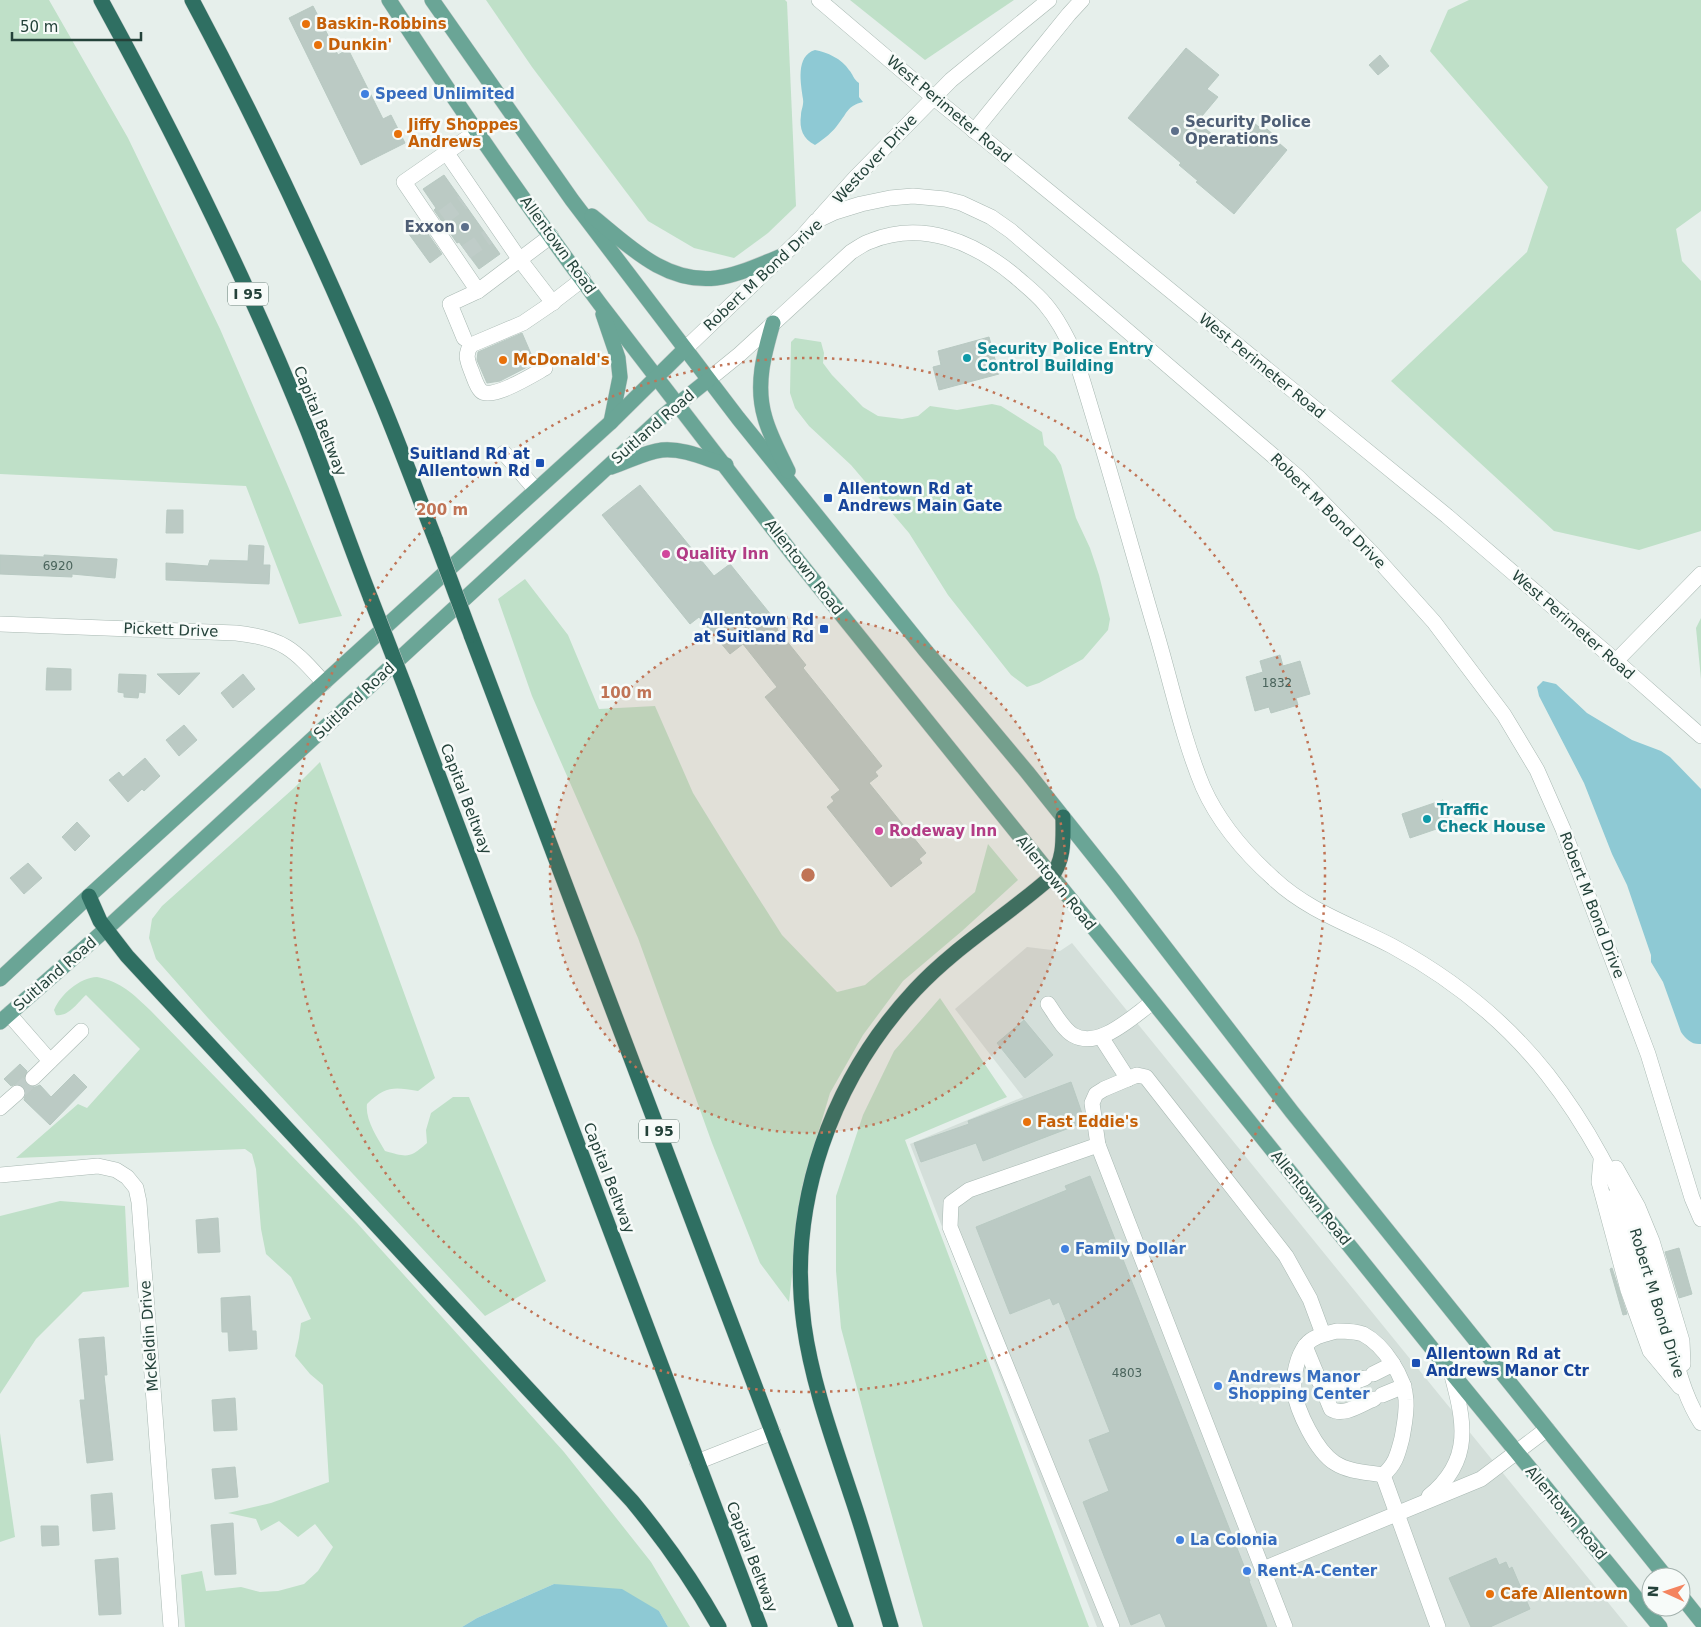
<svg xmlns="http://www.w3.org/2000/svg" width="1701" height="1627" font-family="'DejaVu Sans',sans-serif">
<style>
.built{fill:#d4dfda}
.green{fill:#bfe0c8}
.water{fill:#8ec9d4}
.building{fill:#bbcac4;stroke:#b8c9c2}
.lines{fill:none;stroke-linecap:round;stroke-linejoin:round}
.minor-tunnel{stroke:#bfccc8;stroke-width:15;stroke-dasharray:15 8;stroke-linecap:butt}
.minor-casing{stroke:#a8b8b2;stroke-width:16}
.major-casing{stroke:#c2cac8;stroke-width:16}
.highway-casing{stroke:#c2cac8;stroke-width:16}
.minor{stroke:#fff;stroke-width:15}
.major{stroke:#6aa596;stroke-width:15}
.highway{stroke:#2f6f62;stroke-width:15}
.highway-bridge-casing{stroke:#c2cac8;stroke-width:16;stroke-linecap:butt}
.highway-bridge{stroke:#2f6f62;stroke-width:15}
.ring{fill:none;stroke:#c07456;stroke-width:2.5;stroke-dasharray:2.5 5}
.food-dot{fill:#e8710a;stroke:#f7fbf9;stroke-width:2}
.shop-dot{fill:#3f7fe0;stroke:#f7fbf9;stroke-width:2}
.service-dot{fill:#5c6f8a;stroke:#f7fbf9;stroke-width:2}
.culture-dot{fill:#0f9aa8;stroke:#f7fbf9;stroke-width:2}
.transit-dot{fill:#1a4fb4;stroke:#f7fbf9;stroke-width:2}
.hotel-dot{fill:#d1479c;stroke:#f7fbf9;stroke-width:2}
.labels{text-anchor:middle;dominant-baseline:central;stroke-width:5;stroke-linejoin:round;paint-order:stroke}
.number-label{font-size:12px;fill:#4a645c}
.shield{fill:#f7fbf9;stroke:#637a73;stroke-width:1}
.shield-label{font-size:14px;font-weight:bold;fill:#24423a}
.food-label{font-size:15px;font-weight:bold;fill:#c56008;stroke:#f7fbf9;text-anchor:start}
.shop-label{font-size:15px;font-weight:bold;fill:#366cbe;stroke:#f7fbf9;text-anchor:start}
.street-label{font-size:15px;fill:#24423a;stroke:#f7fbf9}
.service-label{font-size:15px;font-weight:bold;fill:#4e5e75;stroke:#f7fbf9;text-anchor:start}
.culture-label{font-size:15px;font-weight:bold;fill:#0d838f;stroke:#f7fbf9;text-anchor:start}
.transit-label{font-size:15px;font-weight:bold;fill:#164399;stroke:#f7fbf9;text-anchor:end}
.hotel-label{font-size:15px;font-weight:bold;fill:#b23c85;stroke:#f7fbf9;text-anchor:start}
.centre{fill:#c07456;stroke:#f7fbf9;stroke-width:2.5}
.ring-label{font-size:15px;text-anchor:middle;font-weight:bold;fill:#c07456;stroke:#f7fbf9;stroke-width:5;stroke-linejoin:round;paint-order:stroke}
</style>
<rect width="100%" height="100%" fill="#e6efeb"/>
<path class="built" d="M1072 943 1628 1627H1097L910 1144 1023 1097 955 1009 1027 947 1060 951Z"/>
<g class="green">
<path d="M0 0H49L128 138 220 329 287 484 342 616 299 624 246 486 0 474Z"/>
<path d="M486 0H785L787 2 796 206 768 233 734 258 694 248 648 221 532 67Z"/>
<path d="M850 0H1014L925 60Z"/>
<path d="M1469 0H1701V211L1676 229 1682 261 1701 281V531L1639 550 1554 531 1391 381 1527 252 1548 187 1430 51 1448 10Z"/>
<path d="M795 338 821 342 824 353 823 363 832 375 863 407 878 416 902 419 918 416 930 406 957 410 992 404 1001 406 1042 432 1044 445 1055 455 1061 465 1076 518 1090 548 1099 575 1110 619 1108 630 1083 659 1039 683 1027 687 1011 675 948 595 909 533 851 465 809 426 795 408 790 393 791 342Z"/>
<path d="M525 579 568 635 599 709 655 706 693 793 733 858 782 935 837 992 865 985 975 892 988 844 1018 880 962 931 903 981 863 1035 830 1093 802 1187 789 1302 760 1263 712 1143 638 938 532 696 498 599Z"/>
<path d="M1701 618V679L1696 628Z"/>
<path d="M320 762 435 1078 418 1091C393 1087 386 1086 367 1104 365 1120 377 1137 385 1151 407 1157 409 1159 427 1143L426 1130 431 1113 453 1097H469L546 1281 485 1316 208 1018 156 959 149 938 152 919 162 906 294 788Z"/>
<path d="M97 977C122 982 133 994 151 1011L357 1223 564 1452 651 1562 690 1627H668L659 1611 554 1584 477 1618 462 1627H185L181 1575 202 1571 206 1591 241 1587 260 1592 278 1591 304 1584 318 1571 333 1547 315 1524 298 1537 279 1521 261 1531 256 1519 228 1513 271 1503 329 1482 323 1385 310 1374 295 1356 299 1338 301 1323 311 1319 291 1277 266 1254 261 1229 256 1169 252 1154 245 1149 16 1158 78 1104 87 1108 140 1049 86 995C78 1002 69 1017 56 1015L54 1010C61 994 79 978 97 977Z"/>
<path d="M940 998 1007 1097 905 1140 1089 1627H923L873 1448 841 1328 836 1271V1196L863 1115 894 1051Z"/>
<path d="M60 1201 125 1206 129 1287 83 1292 36 1339 0 1394V1216Z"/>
<path d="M0 1433 15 1537 0 1542Z"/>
</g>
<g class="water">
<path d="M815 50C827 52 842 59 849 70 853 74 853 79 859 83V97L863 102C847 106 848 112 839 123 833 132 824 139 815 145 803 139 799 129 801 115 801 110 804 105 803 99 801 84 795 56 815 50Z"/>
<path d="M1543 681 1556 684 1587 713 1632 740 1661 751 1670 757 1701 789V1044C1692 1045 1686 1039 1681 1032L1663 982 1651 962V955L1627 885 1612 854 1584 783 1539 696 1537 687Z"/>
<path d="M554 1584 622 1589 659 1611 668 1627H462L477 1618Z"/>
</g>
<g class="building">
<path d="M313 6 338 55 348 49 383 119 391 115 405 143 361 165 289 18Z"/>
<path d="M1186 48 1219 75 1207 89 1218 97 1197 122 1227 146 1249 119 1259 127 1261 124 1274 135 1272 137 1287 150 1234 214 1196 182 1198 181 1179 165 1181 163 1128 118Z"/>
<path d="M1380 55 1389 66 1378 75 1369 65Z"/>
<path d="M444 175 500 254 479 269 459 242 457 243 434 210 436 208 423 189Z"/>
<path d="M419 221 442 254 430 263 406 230Z"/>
<path d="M522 333 535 363 500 381 487 383 477 360 478 352Z"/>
<path d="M989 337 999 374 939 390 933 367 941 365 938 351Z"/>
<path d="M640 485 714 576 730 564 780 626 777 629 806 665 803 668 882 766 875 772 878 776 869 783 926 853 919 859 922 863 891 887 827 807 834 801 831 797 840 790 765 697 777 687 743 644 730 654 699 617 690 624 602 515Z"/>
<path d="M167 510H183V533H166Z"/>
<path d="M249 545 264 546 263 565H270L269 584 166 580V563L208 566 210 560 248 561Z"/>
<path d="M0 555 44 557V555L117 559 115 578 72 574V577L0 574Z"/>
<path d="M1280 655 1283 666 1300 661 1310 694 1296 698 1298 705 1271 713 1269 707 1255 711 1246 677 1263 672 1260 661Z"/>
<path d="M47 668 71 669V690H46Z"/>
<path d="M200 673 179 695 157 674Z"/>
<path d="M119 674 146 675 145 693 139 692 138 698 124 697V693L118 692Z"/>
<path d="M243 674 255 689 233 708 221 693Z"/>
<path d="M184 725 197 740 179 756 166 740Z"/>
<path d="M145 758 160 776 144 791 142 789 128 802 109 780 119 772 123 777Z"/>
<path d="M1443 800 1451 824 1410 838 1402 814Z"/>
<path d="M77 822 90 836 75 851 62 837Z"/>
<path d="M28 863 42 878 24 894 10 878Z"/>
<path d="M1024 1020 1053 1055 1025 1078 997 1043Z"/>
<path d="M20 1064 27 1071 24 1080 27 1085 35 1087 40 1085 51 1097 74 1074 87 1087 50 1125 24 1100 26 1092 24 1086 16 1084 11 1086 4 1079Z"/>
<path d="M1071 1082 1085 1122 983 1161 976 1143 921 1162 914 1143 969 1124 968 1121Z"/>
<path d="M1090 1176 1250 1581H1249L1267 1627H1166L1160 1613 1131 1625 1083 1502 1109 1491 1089 1440 1110 1432 1059 1302 1053 1305 1050 1298 1010 1314 976 1227 1067 1190 1065 1186Z"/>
<path d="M218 1218 220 1252 198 1253 196 1220Z"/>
<path d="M1679 1248 1692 1294 1679 1298 1665 1252Z"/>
<path d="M1612 1268 1627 1314 1623 1315 1610 1269Z"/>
<path d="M250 1296 252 1331H256L257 1349 229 1351 228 1332H222L221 1298Z"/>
<path d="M104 1337 107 1375H104L113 1460 87 1463 80 1400H85L79 1339Z"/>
<path d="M235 1398 237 1430 214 1431 212 1400Z"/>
<path d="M235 1467 238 1497 215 1499 212 1469Z"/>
<path d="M112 1493 115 1529 93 1531 91 1495Z"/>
<path d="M233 1523 236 1574 215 1575 211 1525Z"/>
<path d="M41 1526H58L59 1545 42 1546Z"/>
<path d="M118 1558 121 1614 99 1615 95 1560Z"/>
<path d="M1496 1558 1499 1565 1506 1562 1509 1569 1512 1567 1530 1609 1490 1627H1471L1449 1578Z"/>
</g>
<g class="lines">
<g class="minor-tunnel">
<path d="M443 217 463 202"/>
<path d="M466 252 488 237"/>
<path d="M17 1093 33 1078"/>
</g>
<g class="minor-casing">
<g id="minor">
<path d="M819 0 933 97 1447 516 1616 661 1701 736"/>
<path d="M974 131 1069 14 1082 0"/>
<path d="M476 132 404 182 478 291 551 236"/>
<path d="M446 152 520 260 553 303"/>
<path d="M820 217 855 178 951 80 1049 0"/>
<path d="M464 338 450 304 478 291"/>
<path d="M685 349 802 237 816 221 835 212 861 204 890 198 913 196 945 199 961 203 991 217 1011 231 1299 478 1374 555 1434 622 1504 715 1537 770 1563 829 1648 1054 1692 1198 1701 1219"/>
<path d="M545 368C534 374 491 401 481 391 476 386 474 377 471 370 467 360 465 354 471 345L523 323 548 306 583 279"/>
<path d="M708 380 740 354 851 252C858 248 864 243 871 241 923 220 974 242 1015 276 1025 285 1037 294 1045 304 1057 318 1065 334 1073 350 1102 441 1127 533 1154 625 1170 677 1182 737 1203 787 1219 823 1245 853 1274 879 1308 911 1352 925 1392 946 1451 978 1506 1022 1547 1074 1584 1121 1622 1188 1640 1245 1651 1278 1661 1311 1671 1345 1679 1372 1685 1398 1701 1423"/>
<path d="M504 453 535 489"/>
<path d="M0 624 236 633C283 638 294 649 324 683"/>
<path d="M1616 661 1701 574"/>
<path d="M1048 1004C1055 1014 1063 1029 1073 1035 1099 1050 1133 1016 1153 1002"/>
<path d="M9 1014 50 1061"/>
<path d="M1101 1037 1128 1079"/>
<path d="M33 1078 81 1031"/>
<path d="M0 1108 17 1093"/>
<path d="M1098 1145 969 1190 951 1203 950 1227 1112 1627"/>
<path d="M1601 1160 1599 1182 1628 1290 1650 1351 1680 1387"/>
<path d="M1616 1168 1638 1207 1652 1241 1682 1341 1683 1364"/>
<path d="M0 1175 98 1166 116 1170 127 1177 136 1188 139 1202 171 1627"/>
<path d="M1613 1197 1661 1351 1665 1358"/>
<path d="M1337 1331C1345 1331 1355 1331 1363 1334 1384 1345 1405 1377 1406 1400 1407 1413 1404 1426 1402 1438 1398 1453 1396 1464 1383 1475 1367 1472 1349 1472 1335 1463 1316 1451 1297 1411 1294 1390 1293 1376 1297 1356 1306 1345 1313 1336 1326 1334 1337 1331Z"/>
<path d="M1305 1346 1331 1409C1344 1417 1361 1404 1374 1399"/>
<path d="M1373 1374 1393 1364"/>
<path d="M1319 1381 1329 1389H1336L1365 1378"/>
<path d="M1382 1395 1404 1386"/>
<path d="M697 1462 773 1432"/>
<path d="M1383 1475 1438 1627"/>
<path d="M1429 1496C1474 1460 1464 1420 1451 1372"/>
<path d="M1263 1569 1481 1479 1547 1429"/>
<path d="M1285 1627 1098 1145 1092 1103 1096 1094 1104 1089 1137 1075 1146 1077 1286 1256 1310 1299 1323 1334"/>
</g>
</g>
<g class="major-casing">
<g id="major">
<path d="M389 0C456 103 526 205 600 304 663 387 728 469 791 552L1451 1372 1660 1627"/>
<path d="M432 0 572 200 738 418 925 650 1027 772 1114 881 1292 1112 1666 1577"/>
<path d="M592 216C628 245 665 284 716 278 739 275 761 264 782 256"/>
<path d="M603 314 618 358 620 377 611 422"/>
<path d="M773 323C764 354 755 385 765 418 770 436 780 454 788 471"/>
<path d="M611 467C627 462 645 452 662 450 684 448 706 459 726 465"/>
<path d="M0 979 89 896 611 422 685 349"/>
<path d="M0 1022 105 930 663 416 708 380"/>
<path d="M1681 1596 1701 1621"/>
</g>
</g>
<g class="highway-casing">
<g id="highway">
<path d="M101 0C177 139 248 282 307 429 329 485 349 543 371 599"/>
<path d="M192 0C262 131 325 266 382 403 401 449 418 495 436 541"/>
<path d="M471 635 846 1627"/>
<path d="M407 692 760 1627"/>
<path d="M89 896 100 921 127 956 632 1501C665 1541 694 1582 719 1627"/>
<path d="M891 1627C878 1583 866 1539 851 1495 833 1440 812 1383 804 1325 787 1203 832 1079 915 990 956 946 1007 916 1051 877 1065 860 1063 838 1063 817"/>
</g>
</g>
<use href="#minor" class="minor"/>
<use href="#major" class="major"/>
<use href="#highway" class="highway"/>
<g class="highway-bridge-casing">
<g id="highway-bridge">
<path d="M436 541 471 635"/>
<path d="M371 599 407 692"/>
</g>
</g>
<use href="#highway-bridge" class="highway-bridge"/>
</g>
<circle cx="808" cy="875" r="258" fill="#c07456" fill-opacity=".12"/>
<g class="ring">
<circle cx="808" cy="875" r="258"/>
<circle cx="808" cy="875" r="517"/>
</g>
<g class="food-dot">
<circle cx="306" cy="24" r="5"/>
<circle cx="318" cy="45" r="5"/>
<circle cx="398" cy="134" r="5"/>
<circle cx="503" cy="360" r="5"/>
<circle cx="1027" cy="1122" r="5"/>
<circle cx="1490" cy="1594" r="5"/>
</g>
<g class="shop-dot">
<circle cx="365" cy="94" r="5"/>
<circle cx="1065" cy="1249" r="5"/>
<circle cx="1218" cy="1386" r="5"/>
<circle cx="1180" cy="1540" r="5"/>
<circle cx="1247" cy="1571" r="5"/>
</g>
<g class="service-dot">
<circle cx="1175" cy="131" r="5"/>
<circle cx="465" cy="227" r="5"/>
</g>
<g class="culture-dot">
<circle cx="967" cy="358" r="5"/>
<circle cx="1427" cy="819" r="5"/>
</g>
<g class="transit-dot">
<rect x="535" y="458" width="10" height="10" rx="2.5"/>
<rect x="823" y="493" width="10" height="10" rx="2.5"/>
<rect x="819" y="624" width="10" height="10" rx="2.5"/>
<rect x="1411" y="1358" width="10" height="10" rx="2.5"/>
</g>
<g class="hotel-dot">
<circle cx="666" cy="554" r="5"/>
<circle cx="879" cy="831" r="5"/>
</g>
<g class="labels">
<g class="number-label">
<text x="58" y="566">6920</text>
<text x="1277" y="683">1832</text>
<text x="1127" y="1373">4803</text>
</g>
<g class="shield">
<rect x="228" y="282.5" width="40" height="23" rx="4"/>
<rect x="639" y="1119.5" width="40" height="23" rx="4"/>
</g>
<g class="shield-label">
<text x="248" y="294">I 95</text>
<text x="659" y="1131">I 95</text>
</g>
<g class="food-label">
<text x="316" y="24">Baskin-Robbins</text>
<text x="328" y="45">Dunkin'</text>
<text x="408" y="125">Jiffy Shoppes<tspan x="408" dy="17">Andrews</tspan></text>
<text x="513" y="360">McDonald's</text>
<text x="1037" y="1122">Fast Eddie's</text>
<text x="1500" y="1594">Cafe Allentown</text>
</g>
<g class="shop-label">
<text x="375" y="94">Speed Unlimited</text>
<text x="1075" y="1249">Family Dollar</text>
<text x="1228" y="1377">Andrews Manor<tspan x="1228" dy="17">Shopping Center</tspan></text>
<text x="1190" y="1540">La Colonia</text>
<text x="1257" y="1571">Rent-A-Center</text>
</g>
<g class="street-label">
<text transform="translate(949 109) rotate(40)">West Perimeter Road</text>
<text transform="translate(875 159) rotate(-47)">Westover Drive</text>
<text transform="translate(558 245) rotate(54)">Allentown Road</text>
<text transform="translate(763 275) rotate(-43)">Robert M Bond Drive</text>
<text transform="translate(1262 366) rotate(39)">West Perimeter Road</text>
<text transform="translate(320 421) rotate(68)">Capital Beltway</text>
<text transform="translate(653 427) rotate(-41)">Suitland Road</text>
<text transform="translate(1328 511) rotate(45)">Robert M Bond Drive</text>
<text transform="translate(804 567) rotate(52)">Allentown Road</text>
<text transform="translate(1573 625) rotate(41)">West Perimeter Road</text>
<text transform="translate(171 630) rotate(2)">Pickett Drive</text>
<text transform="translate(354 701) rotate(-43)">Suitland Road</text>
<text transform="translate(466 799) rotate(69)">Capital Beltway</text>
<text transform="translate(1056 883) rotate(51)">Allentown Road</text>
<text transform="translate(1592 905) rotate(69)">Robert M Bond Drive</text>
<text transform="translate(55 974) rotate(-41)">Suitland Road</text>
<text transform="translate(609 1178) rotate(69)">Capital Beltway</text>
<text transform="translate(1311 1198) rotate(51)">Allentown Road</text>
<text transform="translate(1657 1303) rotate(73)">Robert M Bond Drive</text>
<text transform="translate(149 1336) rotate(-94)">McKeldin Drive</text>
<text transform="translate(1566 1513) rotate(50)">Allentown Road</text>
<text transform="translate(752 1557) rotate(69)">Capital Beltway</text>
</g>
<g class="service-label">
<text x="1185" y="122">Security Police<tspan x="1185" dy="17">Operations</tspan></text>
<text x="455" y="227" text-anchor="end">Exxon</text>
</g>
<g class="culture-label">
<text x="977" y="349">Security Police Entry<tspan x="977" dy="17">Control Building</tspan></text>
<text x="1437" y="810">Traffic<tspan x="1437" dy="17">Check House</tspan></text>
</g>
<g class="transit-label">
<text x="530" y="454">Suitland Rd at<tspan x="530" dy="17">Allentown Rd</tspan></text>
<text x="838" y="489" text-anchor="start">Allentown Rd at<tspan x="838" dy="17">Andrews Main Gate</tspan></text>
<text x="814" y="620">Allentown Rd<tspan x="814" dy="17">at Suitland Rd</tspan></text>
<text x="1426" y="1354" text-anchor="start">Allentown Rd at<tspan x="1426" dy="17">Andrews Manor Ctr</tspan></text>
</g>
<g class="hotel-label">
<text x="676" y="554">Quality Inn</text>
<text x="889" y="831">Rodeway Inn</text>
</g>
</g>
<circle cx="808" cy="875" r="8" class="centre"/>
<g class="ring-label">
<text x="442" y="515">200 m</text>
<text x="626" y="698">100 m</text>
</g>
<g transform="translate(1666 1592) rotate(273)"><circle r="24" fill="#f7fbf9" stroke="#a3b1ad"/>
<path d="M0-4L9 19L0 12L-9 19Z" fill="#f4845f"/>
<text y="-8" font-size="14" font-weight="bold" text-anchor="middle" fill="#24423a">N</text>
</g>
<path d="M12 32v8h129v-8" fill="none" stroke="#24423a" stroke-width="2.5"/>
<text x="20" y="32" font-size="15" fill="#24423a" stroke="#f7fbf9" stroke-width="4" paint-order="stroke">50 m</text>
</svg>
